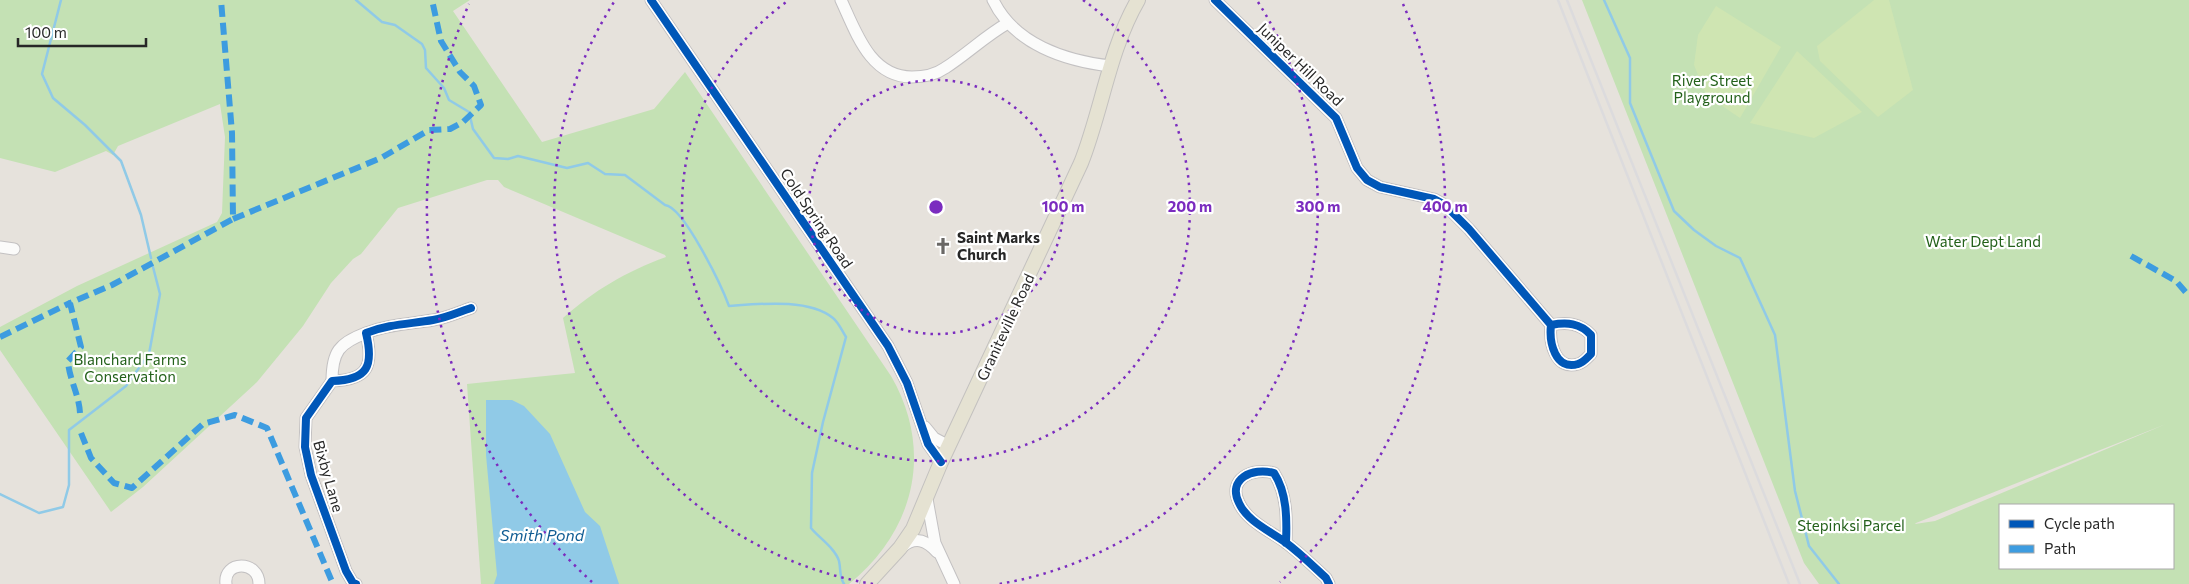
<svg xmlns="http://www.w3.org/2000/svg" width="2189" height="584" font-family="Commissioner,sans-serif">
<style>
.green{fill:#c4e1b4;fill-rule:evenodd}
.pitch{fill:#cfe5b2}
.water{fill:#90cae7}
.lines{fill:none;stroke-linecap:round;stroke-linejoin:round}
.stream{stroke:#90cae7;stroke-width:2.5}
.minor-casing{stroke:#c3c1c2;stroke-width:13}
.major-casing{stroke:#c3c1bf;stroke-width:16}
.minor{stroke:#fbfbfa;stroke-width:11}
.major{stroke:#e5e2d2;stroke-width:14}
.rail{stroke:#dcdbdd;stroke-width:2.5}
.quiet{stroke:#3d9ce0;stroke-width:6;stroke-dasharray:12 6;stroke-linecap:butt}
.cycleway-casing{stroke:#fff;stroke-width:11}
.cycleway{stroke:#0057b8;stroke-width:8}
.ring{fill:none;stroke:#7b2cbf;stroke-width:2.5;stroke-dasharray:2.5 5}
.labels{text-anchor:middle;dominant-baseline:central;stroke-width:4.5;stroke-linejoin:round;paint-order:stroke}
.street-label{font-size:15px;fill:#272727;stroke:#fff}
.park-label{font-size:15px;fill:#23611a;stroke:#fff}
.poi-label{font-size:15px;font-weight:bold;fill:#272727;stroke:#fff;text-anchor:start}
.water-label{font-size:16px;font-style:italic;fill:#0f5c93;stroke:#fff}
.centre{fill:#7b2cbf;stroke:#fff;stroke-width:2.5}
.ring-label{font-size:15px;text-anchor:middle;font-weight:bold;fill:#7b2cbf;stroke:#fff;stroke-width:4.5;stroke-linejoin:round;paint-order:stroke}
</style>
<rect width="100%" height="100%" fill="#e6e2dc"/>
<g class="green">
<path d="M0 0H470L453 11 542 142 654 109 685 72 891 376C934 450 915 531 849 584H481L467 384 575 373 563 318C595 290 625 272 666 257L665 255 504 187 498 180H487L398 208 361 254 353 259 331 283 303 326 257 382 143 487 111 512 0 350V327L77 286 217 222 222 213 225 137 220 104 118 146 113 155 106 151 55 172 0 158Z"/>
<path d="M1582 0H2189V584H1819L1804 563ZM2166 424 1935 521 1915 524 1916 523ZM2000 505H2173V568H2000Z"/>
</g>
<g class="pitch">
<path d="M1874 0H1889L1913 90 1878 117 1820 61 1817 46Z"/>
<path d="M1716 6 1781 47 1740 118 1706 95 1694 65 1698 35Z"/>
<path d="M1797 51 1862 112 1814 138 1750 123Z"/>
</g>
<path class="water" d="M486 400H512L524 406 550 434 585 512 600 526 619 584H494L497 575 486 455Z"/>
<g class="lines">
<g class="stream">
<path d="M61 0 42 74 53 98 85 125 121 161 141 215 151 258"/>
<path d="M356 0 382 22 395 25 422 44 425 50 426 68 444 88 449 100 469 112 473 129 494 158 508 159 518 156 567 168 588 163 605 174 625 175 665 205C684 207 722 287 729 306 759 304 808 298 833 318 839 323 842 331 846 337L823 422 812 473 811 528C819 538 835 548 839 561 841 570 839 576 844 584"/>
<path d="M1604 0 1630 58V103L1674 211 1694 230 1716 246 1740 258 1775 335 1795 491 1809 546 1839 584"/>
<path d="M0 494 39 513 63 507 69 485V430L126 386 149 354 160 294 153 267"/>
</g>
<g class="minor-casing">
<g id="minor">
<path d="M651 0 888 346 907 383 928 444 941 462"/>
<path d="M841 0C856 32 870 77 912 77 924 77 935 75 945 68 967 54 985 36 1008 23"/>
<path d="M993 0C1014 44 1065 61 1111 66"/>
<path d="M1215 0 1336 118 1357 168 1367 180 1380 187 1434 199 1445 205 1469 229 1551 325C1549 342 1555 371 1578 364 1583 363 1588 357 1591 354V335C1580 323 1567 322 1551 325"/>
<path d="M0 247 14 249"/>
<path d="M332 381C332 352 339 343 366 333"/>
<path d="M925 427 934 438 949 446"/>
<path d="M927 499 935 543 954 584"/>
<path d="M1286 543C1287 519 1287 493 1274 473 1252 467 1227 479 1239 503 1247 521 1270 531 1285 542 1300 553 1313 566 1326 578L1329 584"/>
<path d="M902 547C915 536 926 540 937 552"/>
<path d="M226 584C223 560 259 560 259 584"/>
<path d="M356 584 353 583 346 571 311 475 305 447 306 418 332 381C368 380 374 366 366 333 389 324 410 324 433 320 446 318 459 312 471 308"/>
</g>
</g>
<g class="major-casing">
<path id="major" d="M867 584 900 548 913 529 941 462 1081 163C1102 110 1109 50 1138 0"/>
</g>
<use href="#minor" class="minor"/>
<use href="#major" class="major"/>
<g class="rail">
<path d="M1558 0 1789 584"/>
<path d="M1567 0 1800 584"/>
</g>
<g class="quiet">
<path d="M233 219 381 158 429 130 450 129 463 122 481 105 474 86 460 72 441 41 432 0"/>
<path d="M2131 256 2176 281 2189 296"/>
<path d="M0 337 70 303"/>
<path d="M80 413C79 394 69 379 68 361L81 347 70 303 112 285 233 219 232 133 221 0"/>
<path d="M81 433 91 458 114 483 132 488 203 424 235 415 267 428 333 584"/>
</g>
<g class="cycleway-casing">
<g id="cycleway">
<path d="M651 0 888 346 907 383 928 444 941 462"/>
<path d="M1215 0 1336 118 1357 168 1367 180 1380 187 1434 199 1445 205 1469 229 1551 325C1549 342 1555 371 1578 364 1583 363 1588 357 1591 354V335C1580 323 1567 322 1551 325"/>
<path d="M1286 543C1287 519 1287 493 1274 473 1252 467 1227 479 1239 503 1247 521 1270 531 1285 542 1300 553 1313 566 1326 578L1329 584"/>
<path d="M356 584 353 583 346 571 311 475 305 447 306 418 332 381C368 380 374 366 366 333 389 324 410 324 433 320 446 318 459 312 471 308"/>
</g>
</g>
<use href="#cycleway" class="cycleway"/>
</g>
<g class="ring">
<circle cx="936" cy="207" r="127"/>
<path d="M1083 0A254 254 0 1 1 789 0"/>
<path d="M873 584A382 382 0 0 1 614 2M1258 2A382 382 0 0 1 999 584"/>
<path d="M592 582A509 509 0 0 1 469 4M1403 4A509 509 0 0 1 1280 582"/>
</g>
<defs>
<g id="church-bare" transform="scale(1.35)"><path d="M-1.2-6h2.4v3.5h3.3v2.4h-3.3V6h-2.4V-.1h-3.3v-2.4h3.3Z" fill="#6a6866" stroke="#fff" stroke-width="2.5" paint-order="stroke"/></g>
</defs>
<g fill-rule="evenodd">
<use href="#church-bare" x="943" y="246"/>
</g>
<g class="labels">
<g class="street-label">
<text transform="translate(1301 64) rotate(44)">Juniper Hill Road</text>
<text transform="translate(817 218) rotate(56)">Cold Spring Road</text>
<text transform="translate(1005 327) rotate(-65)">Graniteville Road</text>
<text transform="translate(329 476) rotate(74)">Bixby Lane</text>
</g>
<g class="park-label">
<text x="1712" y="80">River Street<tspan x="1712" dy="17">Playground</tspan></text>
<text x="1983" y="241">Water Dept Land</text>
<text x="130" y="359">Blanchard Farms<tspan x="130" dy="17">Conservation</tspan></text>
<text x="1851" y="525">Stepinksi Parcel</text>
</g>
<g class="poi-label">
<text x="957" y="237">Saint Marks<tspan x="957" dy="17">Church</tspan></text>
</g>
<g class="water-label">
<text x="542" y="534">Smith Pond</text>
</g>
</g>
<circle cx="936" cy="207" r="8" class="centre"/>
<g class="ring-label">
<text x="1063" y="212">100 m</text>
<text x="1190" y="212">200 m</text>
<text x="1318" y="212">300 m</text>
<text x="1445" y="212">400 m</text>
</g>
<rect x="1999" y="504" width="175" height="65" fill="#ffffff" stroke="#a9a9a9"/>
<rect x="2009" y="520" width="25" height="8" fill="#0057b8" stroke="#a9a9a9"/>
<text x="2044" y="529" font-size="15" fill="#272727">Cycle path</text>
<rect x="2009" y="545" width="25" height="8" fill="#3d9ce0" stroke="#a9a9a9"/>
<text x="2044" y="554" font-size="15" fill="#272727">Path</text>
<path d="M18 38v8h128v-8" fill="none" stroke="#272727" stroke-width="2.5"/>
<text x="25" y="38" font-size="15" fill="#272727" stroke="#ffffff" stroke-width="4" paint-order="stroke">100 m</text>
</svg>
